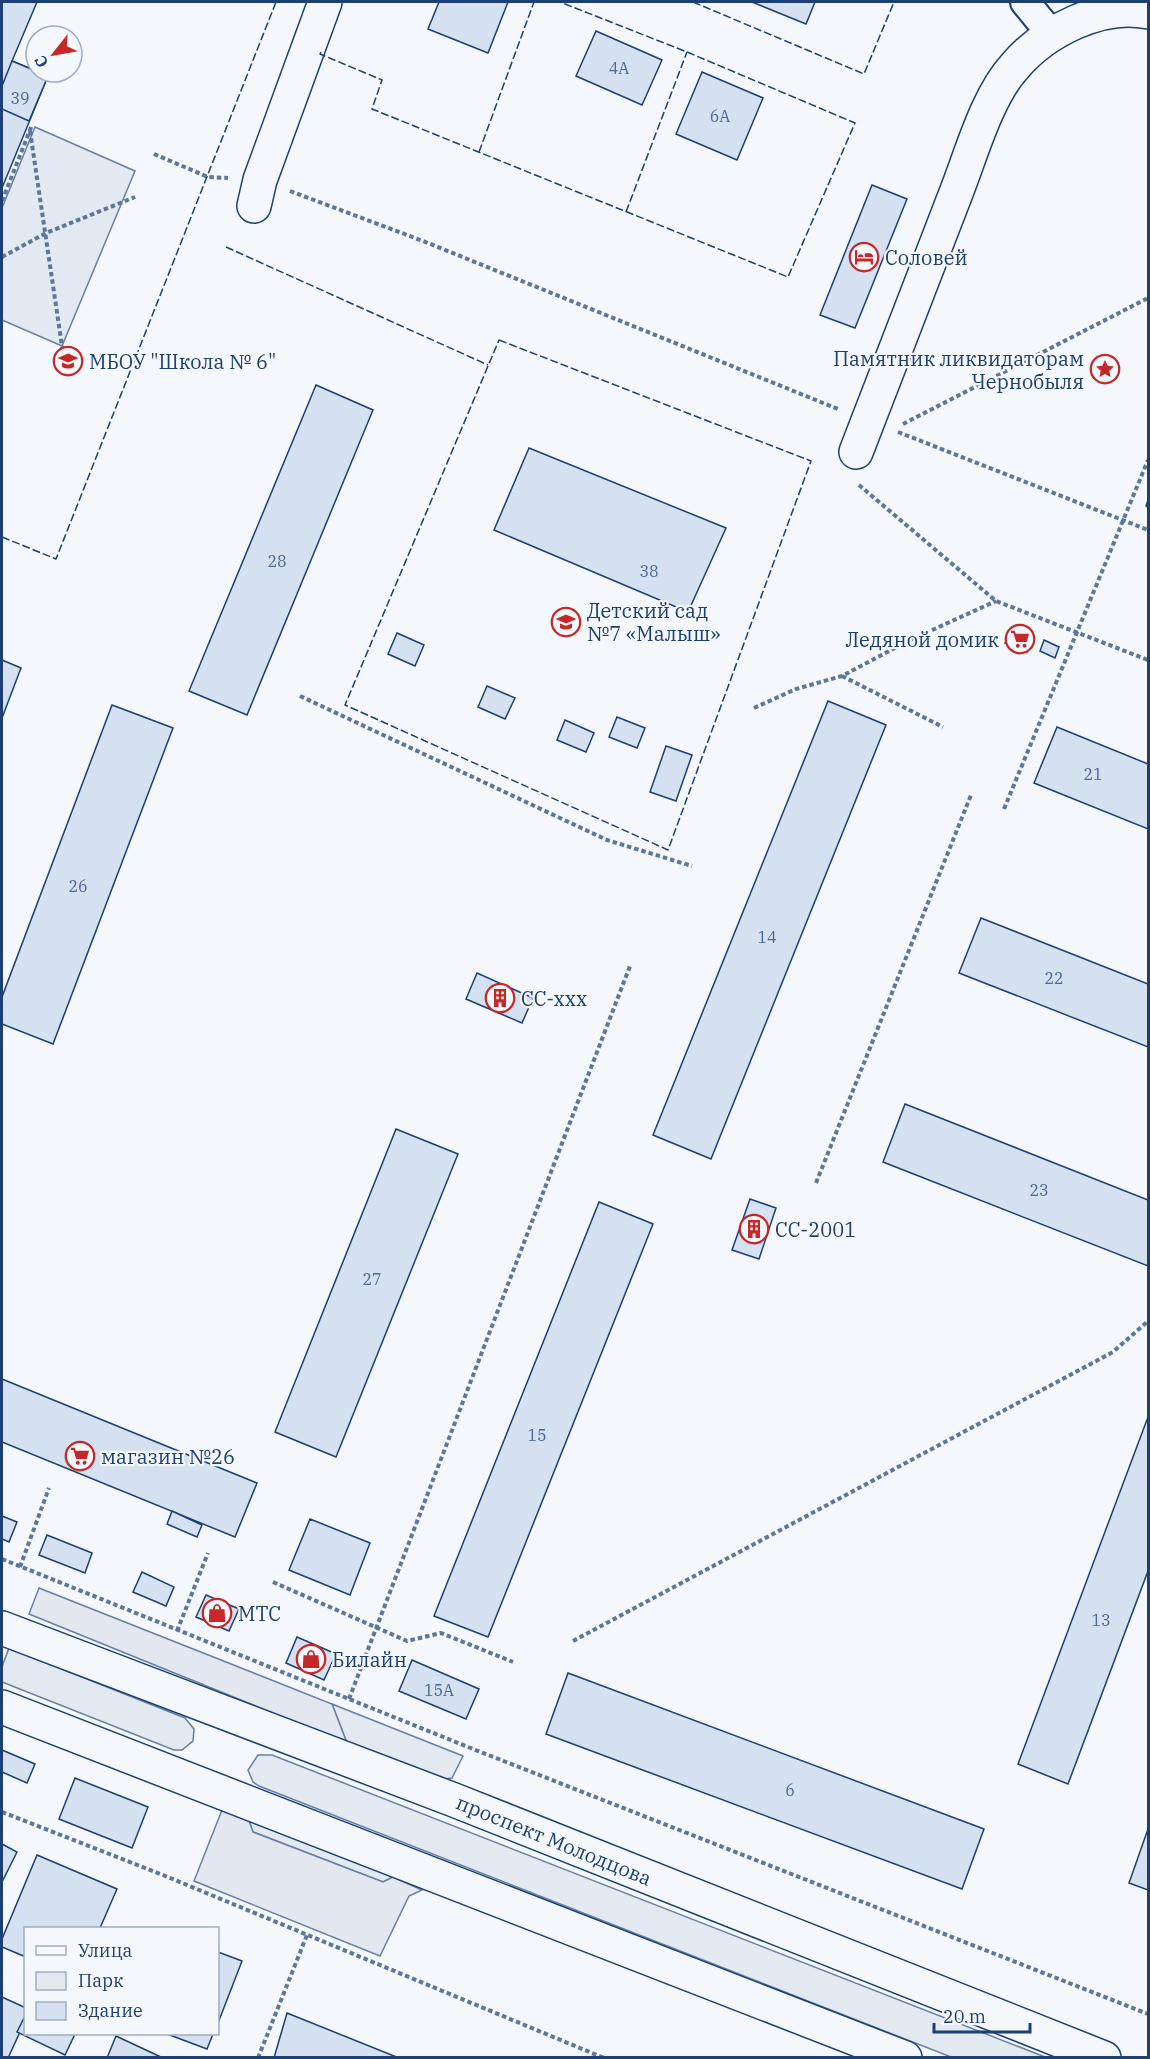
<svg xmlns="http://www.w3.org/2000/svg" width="1150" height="2059" font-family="'IBM Plex Serif',serif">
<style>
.green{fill:#e3e9f0;stroke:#687fa3;stroke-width:1.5}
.parking{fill:#e3e8f0;stroke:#687fa3;stroke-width:1.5}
.building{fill:#d5e0f0;stroke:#1d3f73;stroke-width:1.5}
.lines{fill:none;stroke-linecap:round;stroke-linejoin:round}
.minor-casing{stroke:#1d3f73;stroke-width:32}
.tertiary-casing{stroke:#1d3f73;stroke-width:36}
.secondary-casing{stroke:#1d3f73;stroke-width:36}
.path{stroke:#5e769c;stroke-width:4;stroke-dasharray:4.5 3;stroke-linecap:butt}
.minor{stroke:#f4f7fb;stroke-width:28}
.tertiary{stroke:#f4f7fb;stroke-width:33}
.secondary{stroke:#f4f7fb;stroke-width:33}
.fence{stroke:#1d3f73;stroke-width:1.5;stroke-dasharray:8 3;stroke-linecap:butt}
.labels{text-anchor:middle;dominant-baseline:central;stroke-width:4.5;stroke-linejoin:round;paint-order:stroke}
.number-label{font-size:16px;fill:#4b6792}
.poi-label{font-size:20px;fill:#1d3f73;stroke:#f4f7fb;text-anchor:start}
.street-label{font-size:20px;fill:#1d3f73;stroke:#f4f7fb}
</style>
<rect width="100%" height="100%" fill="#f4f7fb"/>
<g class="green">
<path d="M35 127 135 171 62 346 2 320V208Z"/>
<path d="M9 1648 185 1718 194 1729 193 1741 182 1750H174L2 1682V1667Z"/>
<path d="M332 1704 463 1756 452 1778 439 1780 347 1743Z"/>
<path d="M258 1755H272L1045 2057H951L259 1786 253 1782 248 1770Z"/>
<path d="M249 1821 393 1877 383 1882 253 1832Z"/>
</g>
<g class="parking">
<path d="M39 1588 332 1704 347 1743 29 1614Z"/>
<path d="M222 1810 249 1821 253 1832 383 1882 393 1877 422 1890 409 1896 380 1956 194 1881Z"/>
</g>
<g class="building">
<path d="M2 2H37L12 61 48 76 2 188Z"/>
<path d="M439 2H508L488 53 428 29Z"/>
<path d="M752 2H815L806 24Z"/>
<path d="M596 31 662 60 642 105 576 76Z"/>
<path d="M12 61 48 76 29 121 2 109V86Z"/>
<path d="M702 72 763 98 737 160 676 134Z"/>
<path d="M872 185 907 199 855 328 820 315Z"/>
<path d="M316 385 373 410 247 715 189 691Z"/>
<path d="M529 448 726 528 688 612 494 530Z"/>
<path d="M1012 627 1034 636 1027 652 1005 643Z"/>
<path d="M397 633 424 645 415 666 388 654Z"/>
<path d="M1044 640 1059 647 1055 658 1040 651Z"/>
<path d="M2 660 21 668 2 718Z"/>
<path d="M487 686 515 698 505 719 478 707Z"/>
<path d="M828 701 886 725 711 1159 653 1135Z"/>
<path d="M112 705 173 728 53 1044 2 1024V997Z"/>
<path d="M617 717 645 728 637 748 609 737Z"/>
<path d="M565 720 594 733 586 752 557 740Z"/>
<path d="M1057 727 1148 764V829L1034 783Z"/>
<path d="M666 746 692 755 676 801 650 792Z"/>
<path d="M981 918 1148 984V1047L959 973Z"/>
<path d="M477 973 533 998 522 1023 466 999Z"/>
<path d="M905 1104 1148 1200V1266L883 1162Z"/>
<path d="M396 1129 458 1154 336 1457 275 1432Z"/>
<path d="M750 1199 776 1208 759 1259 732 1250Z"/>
<path d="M599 1202 653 1224 488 1637 434 1616Z"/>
<path d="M2 1379 257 1483 235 1537 2 1442Z"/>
<path d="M1148 1417V1571L1068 1784 1018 1764Z"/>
<path d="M172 1511 202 1525 197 1537 167 1524Z"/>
<path d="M2 1516 17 1522 9 1542 2 1539Z"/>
<path d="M310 1519 370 1543 350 1595 289 1570Z"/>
<path d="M47 1535 92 1553 85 1573 39 1555Z"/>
<path d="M142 1572 174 1587 166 1606 133 1592Z"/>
<path d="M206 1595 239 1609 229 1631 196 1617Z"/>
<path d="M297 1637 336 1654 324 1680 286 1663Z"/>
<path d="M412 1660 479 1689 466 1719 399 1691Z"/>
<path d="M568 1673 984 1829 962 1889 546 1734Z"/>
<path d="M2 1750 35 1764 27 1783 2 1772Z"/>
<path d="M75 1778 148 1807 132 1848 59 1819Z"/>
<path d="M1148 1829V1890L1129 1883Z"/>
<path d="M2 1844 17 1852 2 1882Z"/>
<path d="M37 1855 117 1889 100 1928H26V1957L2 1947V1939Z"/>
<path d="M218 1952 242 1961 218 2023Z"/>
<path d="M2 1997 26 2008V2019L8 2058H2Z"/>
<path d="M287 2013 399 2058H274Z"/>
<path d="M26 2014V2034H75L65 2055 17 2032Z"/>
<path d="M167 2034H213L207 2049Z"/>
<path d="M116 2036 163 2058H107Z"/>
</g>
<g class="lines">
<g class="minor-casing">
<path id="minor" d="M1025 2 1052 35"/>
</g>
<g class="tertiary-casing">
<g id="tertiary">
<path d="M254 206 260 180 325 2"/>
<path d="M856 452C889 366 923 280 956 193 971 155 987 96 1015 66 1045 31 1102 2 1148 12"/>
</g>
</g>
<g class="secondary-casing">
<g id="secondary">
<path d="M2 1628 454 1800 1104 2058"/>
<path d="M2 1707 905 2058"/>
</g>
</g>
<g class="path">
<path d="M30 131 62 346 66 357"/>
<path d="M154 154 208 177 228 178"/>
<path d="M290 191 423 241 838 409"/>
<path d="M2 201 32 125"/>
<path d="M2 257 46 233 135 197"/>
<path d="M903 424 1148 298"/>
<path d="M898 432 1148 530"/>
<path d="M859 485 996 601 1148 660"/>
<path d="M842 676 943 727"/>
<path d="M300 696 607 840 692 866"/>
<path d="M754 708 796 689 842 676 908 641 996 601"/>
<path d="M1004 809 1148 460"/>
<path d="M816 1183 971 795"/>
<path d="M2 1559 473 1749 1148 2014"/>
<path d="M20 1567 49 1488"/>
<path d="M273 1582 407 1641 441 1633 513 1662"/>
<path d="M177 1631 208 1553"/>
<path d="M573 1641 1113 1352 1148 1321"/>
<path d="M349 1699 630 966"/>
<path d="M2 1812 163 1875 604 2058"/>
<path d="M258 2058 307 1935"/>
</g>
<use href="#minor" class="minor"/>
<use href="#tertiary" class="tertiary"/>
<use href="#secondary" class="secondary"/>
<g class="fence">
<path d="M693 2 864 74 894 2"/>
<path d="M321 52 320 54 382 80 372 109 788 277 855 123 687 52 560 2"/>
<path d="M479 152 534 2"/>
<path d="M626 212 687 52"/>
<path d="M226 247 488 365"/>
<path d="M499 340 811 461 668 850 345 705Z"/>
<path d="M1148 500 1146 506 1148 507"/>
<path d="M2 537 56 559 276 2"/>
</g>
</g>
<defs>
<g id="hotel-ring" transform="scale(1.5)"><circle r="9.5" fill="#f4f7fb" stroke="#c62828" stroke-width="1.5"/><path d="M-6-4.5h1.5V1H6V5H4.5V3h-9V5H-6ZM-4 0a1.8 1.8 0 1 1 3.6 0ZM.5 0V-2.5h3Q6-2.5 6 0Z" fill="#c62828"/></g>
<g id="school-ring" transform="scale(1.5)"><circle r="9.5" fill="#f4f7fb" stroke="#c62828" stroke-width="1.5"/><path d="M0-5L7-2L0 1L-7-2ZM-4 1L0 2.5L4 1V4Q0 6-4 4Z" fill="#c62828"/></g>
<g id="sight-ring" transform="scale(1.5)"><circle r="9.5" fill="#f4f7fb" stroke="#c62828" stroke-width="1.5"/><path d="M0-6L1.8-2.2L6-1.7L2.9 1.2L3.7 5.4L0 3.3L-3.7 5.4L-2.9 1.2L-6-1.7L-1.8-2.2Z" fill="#c62828"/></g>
<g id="supermarket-ring" transform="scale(1.5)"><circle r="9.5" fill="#f4f7fb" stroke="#c62828" stroke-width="1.5"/><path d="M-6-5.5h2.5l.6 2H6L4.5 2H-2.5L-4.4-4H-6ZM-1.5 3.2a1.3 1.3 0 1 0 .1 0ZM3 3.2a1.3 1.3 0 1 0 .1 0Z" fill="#c62828"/></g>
<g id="building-ring" transform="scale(1.5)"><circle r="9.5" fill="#f4f7fb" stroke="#c62828" stroke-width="1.5"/><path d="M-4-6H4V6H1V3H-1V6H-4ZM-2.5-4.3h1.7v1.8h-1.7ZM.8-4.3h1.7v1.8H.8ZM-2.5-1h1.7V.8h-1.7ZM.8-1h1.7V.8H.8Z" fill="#c62828"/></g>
<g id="shop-ring" transform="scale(1.5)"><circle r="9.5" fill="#f4f7fb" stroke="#c62828" stroke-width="1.5"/><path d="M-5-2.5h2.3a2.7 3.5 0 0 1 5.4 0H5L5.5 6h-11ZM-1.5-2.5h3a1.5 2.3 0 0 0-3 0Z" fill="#c62828"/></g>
</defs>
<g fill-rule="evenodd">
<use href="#hotel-ring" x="864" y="257"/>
<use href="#school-ring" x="68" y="361"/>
<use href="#sight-ring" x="1105" y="369"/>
<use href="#school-ring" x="566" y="622"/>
<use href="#supermarket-ring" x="1020" y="639"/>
<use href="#building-ring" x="500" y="998"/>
<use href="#building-ring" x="754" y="1229"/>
<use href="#supermarket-ring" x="80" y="1456"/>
<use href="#shop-ring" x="217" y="1613"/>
<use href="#shop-ring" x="311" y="1659"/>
</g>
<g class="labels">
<g class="number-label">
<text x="619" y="68">4А</text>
<text x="20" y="98">39</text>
<text x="720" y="116">6А</text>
<text x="277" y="561">28</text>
<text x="649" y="571">38</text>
<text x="1093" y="774">21</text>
<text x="78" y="886">26</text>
<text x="767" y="937">14</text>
<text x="1054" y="978">22</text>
<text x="1039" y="1190">23</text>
<text x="372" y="1279">27</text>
<text x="537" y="1435">15</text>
<text x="1101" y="1620">13</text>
<text x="439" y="1690">15А</text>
<text x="790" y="1790">6</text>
</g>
<g class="poi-label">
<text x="885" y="257">Соловей</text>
<text x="1084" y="358" text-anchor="end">Памятник ликвидаторам<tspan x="1084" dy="23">Чернобыля</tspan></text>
<text x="89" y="361">МБОУ "Школа № 6"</text>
<text x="587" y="610">Детский сад<tspan x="587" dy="23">№7 «Малыш»</tspan></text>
<text x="999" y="639" text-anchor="end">Ледяной домик</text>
<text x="521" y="998">СС-ххх</text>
<text x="775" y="1229">СС-2001</text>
<text x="101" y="1456">магазин №26</text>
<text x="238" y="1613">МТС</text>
<text x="332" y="1659">Билайн</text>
</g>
<g class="street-label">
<text transform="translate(554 1840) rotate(22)">проспект Молодцова</text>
</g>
</g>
<rect width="1150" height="2059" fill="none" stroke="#1d3f73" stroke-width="6"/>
<rect x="24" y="1927" width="195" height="108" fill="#f4f7fb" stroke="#9eadc5" stroke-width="1.5"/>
<rect x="36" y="1946" width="30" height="9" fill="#f4f7fb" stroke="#9eadc5" stroke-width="1.5"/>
<text x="78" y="1957" font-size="18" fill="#1d3f73">Улица</text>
<rect x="36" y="1972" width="30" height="18" fill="#e3e9f0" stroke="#9eadc5" stroke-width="1.5"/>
<text x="78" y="1987" font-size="18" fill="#1d3f73">Парк</text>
<rect x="36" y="2002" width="30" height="18" fill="#d5e0f0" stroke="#9eadc5" stroke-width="1.5"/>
<text x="78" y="2017" font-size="18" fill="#1d3f73">Здание</text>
<g transform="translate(54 54) rotate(239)"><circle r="28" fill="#f4f7fb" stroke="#9eadc5" stroke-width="1.5"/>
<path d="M0-4.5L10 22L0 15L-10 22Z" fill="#c62828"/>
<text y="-9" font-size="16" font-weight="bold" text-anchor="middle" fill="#1d3f73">С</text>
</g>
<path d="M934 2023v9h96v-9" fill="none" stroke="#1d3f73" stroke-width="3"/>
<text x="943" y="2023" font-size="18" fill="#1d3f73" stroke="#f4f7fb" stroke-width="4.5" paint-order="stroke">20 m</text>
</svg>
